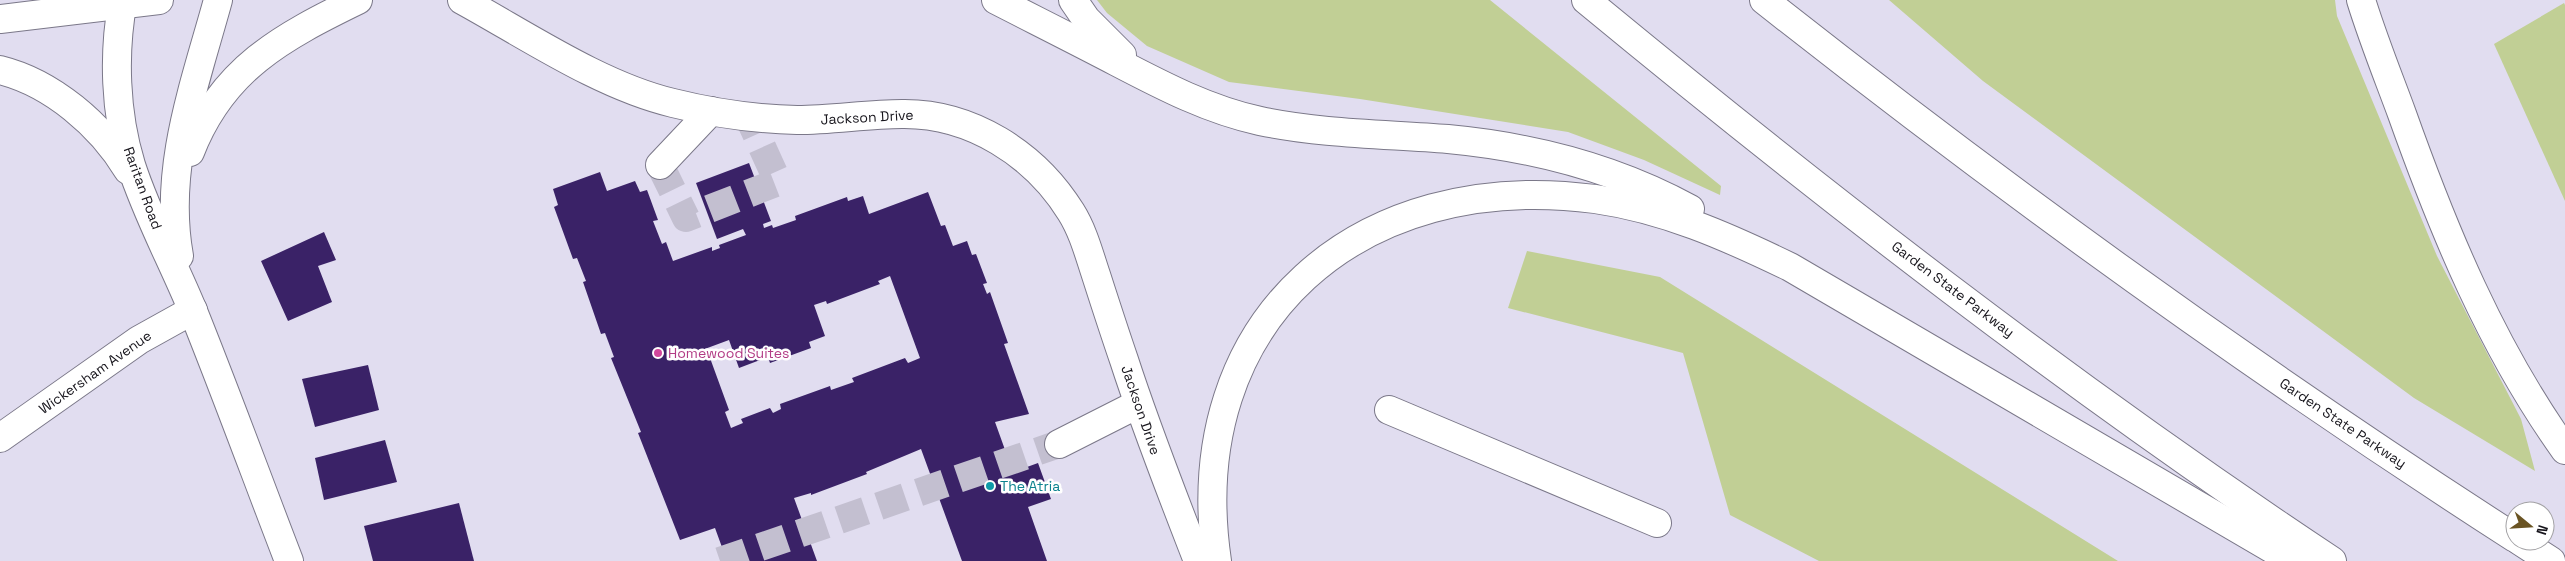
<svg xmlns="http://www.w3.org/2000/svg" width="2565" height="561" font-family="'Space Grotesk',sans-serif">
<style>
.green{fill:#c1cf95}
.building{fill:#3a2267;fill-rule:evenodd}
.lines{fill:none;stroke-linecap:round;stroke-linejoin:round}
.minor-tunnel{stroke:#c3bfd0;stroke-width:28;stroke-dasharray:28 14;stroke-linecap:butt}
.minor-casing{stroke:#7b7889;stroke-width:30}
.major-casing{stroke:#7b7889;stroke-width:30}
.highway-casing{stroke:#7b7889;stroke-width:30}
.minor{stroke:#fff;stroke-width:28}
.major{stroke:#fff;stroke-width:28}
.highway{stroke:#fff;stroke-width:28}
.hotel-dot{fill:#d1479c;stroke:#fff;stroke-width:2}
.culture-dot{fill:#0f9aa8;stroke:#fff;stroke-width:2}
.labels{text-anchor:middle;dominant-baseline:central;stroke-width:5;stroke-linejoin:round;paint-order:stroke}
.street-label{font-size:14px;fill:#17151c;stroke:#fff}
.hotel-label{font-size:14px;fill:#b23c85;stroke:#fff;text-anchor:start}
.culture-label{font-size:14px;fill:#0d838f;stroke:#fff;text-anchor:start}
</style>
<rect width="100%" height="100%" fill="#e1ddf0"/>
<g class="green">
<path d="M1097 0H1490L1721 186 1720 195 1644 160 1568 132 1360 99 1229 82 1147 46 1107 13Z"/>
<path d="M1889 0H2335L2337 16 2437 256 2521 419 2535 471 2414 398 1983 81Z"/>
<path d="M2564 3 2565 5V201L2494 44Z"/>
<path d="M1527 251 1660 277 2118 561H1819L1730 515 1683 353 1508 308Z"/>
</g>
<g class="building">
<path d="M749 163 771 221 763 224 764 228 772 225 773 228 796 220 795 216 847 197 848 201 863 196 869 214 928 192 941 226 945 225 953 246 967 241 972 255 976 254 987 283 983 284 987 294 990 292 1008 343 1004 344 1029 414 995 422 1013 472 1038 463 1051 499 1028 507 1047 561H962L921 449 866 472 867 474 811 495V493L794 498 817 561H727L715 528 680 540 638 433 641 432 611 358 614 357 605 333 601 334 583 282 586 281 577 258 573 259 554 207 558 205 553 189 600 172 607 191 635 181 640 192 647 190 658 220 653 221 662 244 666 242 673 261 712 247V251L720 248 719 245 746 235 743 229 717 239 696 183ZM890 276 920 358 908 363 905 358 852 378 854 382 831 390 830 386 780 404 781 409 773 413 770 408 741 419 743 423 731 428 725 412 729 410 710 358 706 359 702 350 729 340 739 368 768 357 770 363 811 348 809 342 825 336 814 305 826 301 827 304 880 284 878 281Z"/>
<path d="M324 232 336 260 318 266 332 302 288 321 261 261Z"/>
<path d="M368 365 379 410 315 427 302 379Z"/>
<path d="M385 440 397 482 324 500 315 458Z"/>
<path d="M459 503 474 561H373L364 526Z"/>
</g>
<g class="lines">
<g class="minor-tunnel">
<path d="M660 165 686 218 778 182 748 116"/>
<path d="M720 561 1059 444"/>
</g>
<g class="minor-casing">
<g id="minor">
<path d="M462 0C526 35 601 86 673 103 713 113 756 119 797 120 833 120 867 114 902 114 971 113 1035 154 1071 212 1083 231 1089 254 1096 275 1105 303 1114 331 1124 360 1146 428 1172 494 1198 561"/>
<path d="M660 165 711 111"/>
<path d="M1389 410 1657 523"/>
<path d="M0 438 139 340 193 310"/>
<path d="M1059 444 1138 404"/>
</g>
</g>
<g class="major-casing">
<g id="major">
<path d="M123 0C113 53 115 113 131 165 147 215 173 262 193 311 226 393 257 478 289 561"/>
<path d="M0 19 159 0"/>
<path d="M0 70C52 83 101 125 128 170"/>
<path d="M190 152C222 69 282 37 358 0"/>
<path d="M179 256C163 168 195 84 218 0"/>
</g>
</g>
<g class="highway-casing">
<g id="highway">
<path d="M996 0C1037 21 1077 41 1117 62 1163 86 1209 110 1260 121 1322 134 1385 134 1448 139 1533 147 1615 168 1690 209"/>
<path d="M1073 0 1086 19 1122 55"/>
<path d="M1586 0C1826 198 2073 389 2332 561"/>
<path d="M1764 0C2006 191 2256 371 2515 538"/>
<path d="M2361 0C2373 39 2388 76 2402 114 2444 232 2492 348 2565 450"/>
<path d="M2520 541 2551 561"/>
<path d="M1217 561C1181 318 1361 168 1595 199 1665 209 1726 236 1790 267L2293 561"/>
</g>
</g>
<use href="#minor" class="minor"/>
<use href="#major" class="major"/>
<use href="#highway" class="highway"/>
</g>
<circle class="hotel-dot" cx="658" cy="353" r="5"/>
<circle class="culture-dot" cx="990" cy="486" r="5"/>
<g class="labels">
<g class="street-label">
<text transform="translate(867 117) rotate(-3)">Jackson Drive</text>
<text transform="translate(143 188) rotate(70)">Raritan Road</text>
<text transform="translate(1953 289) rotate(37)">Garden State Parkway</text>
<text transform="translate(95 372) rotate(-35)">Wickersham Avenue</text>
<text transform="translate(1141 410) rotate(71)">Jackson Drive</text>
<text transform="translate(2343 423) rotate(34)">Garden State Parkway</text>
</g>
<g class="hotel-label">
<text x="668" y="353">Homewood Suites</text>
</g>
<g class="culture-label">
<text x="1000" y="486">The Atria</text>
</g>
</g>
<g transform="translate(2530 526) rotate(108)"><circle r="24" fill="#ffffff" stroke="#a2a1a4"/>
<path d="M0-4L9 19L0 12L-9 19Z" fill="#6a5423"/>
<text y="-8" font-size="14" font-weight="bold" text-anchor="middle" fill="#17151c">N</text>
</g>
</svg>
